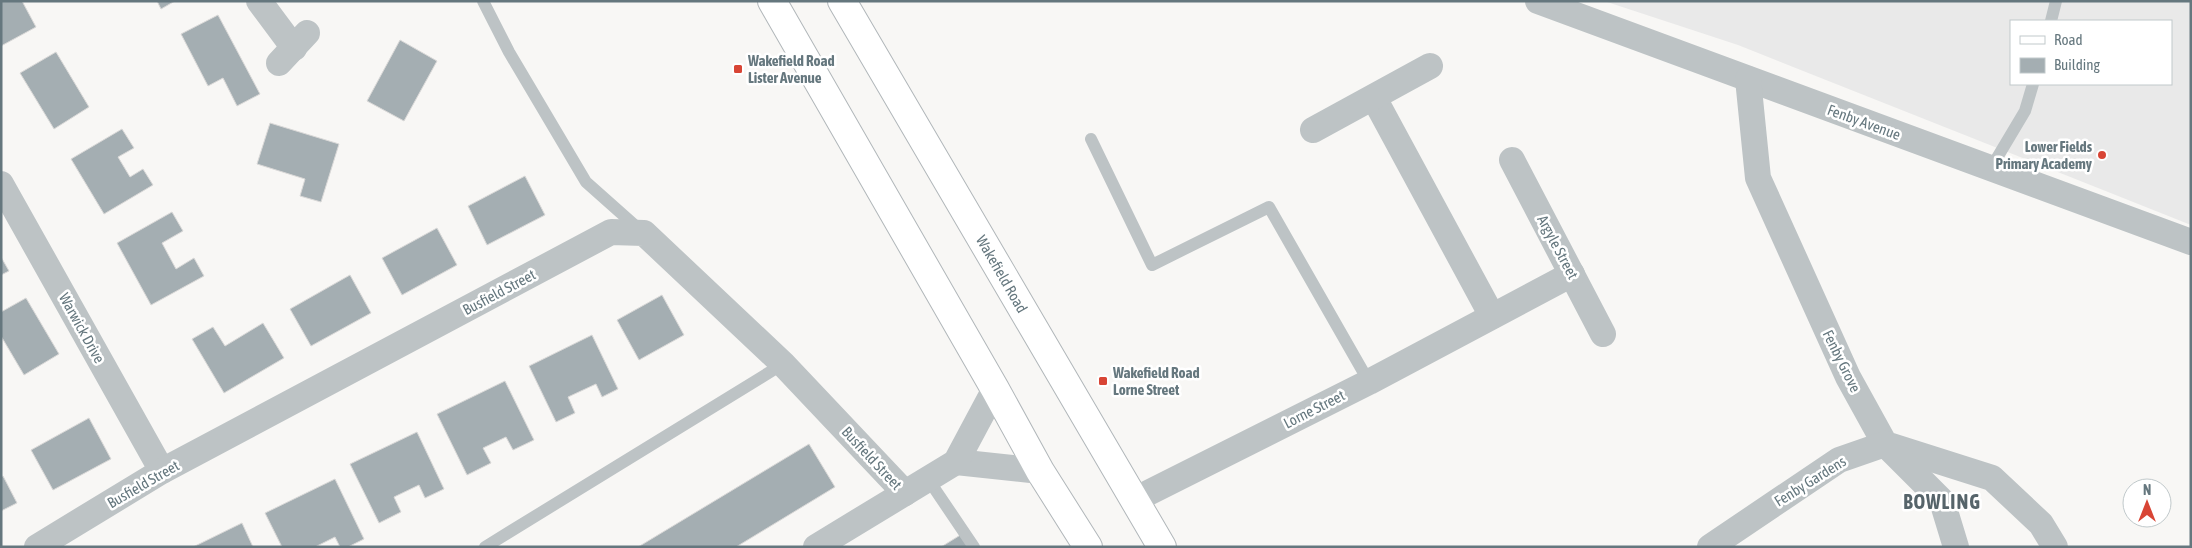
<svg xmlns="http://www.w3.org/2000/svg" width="2192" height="548" font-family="'Asap Condensed',sans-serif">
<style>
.built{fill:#e9e9e9;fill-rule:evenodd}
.building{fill:#a4aeb2;stroke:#dad9d8}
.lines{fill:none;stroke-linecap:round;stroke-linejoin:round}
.primary-casing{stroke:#b1b7ba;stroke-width:30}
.service{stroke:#bdc3c5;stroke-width:12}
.minor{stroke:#bdc3c5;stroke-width:26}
.primary{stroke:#fff;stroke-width:28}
.poi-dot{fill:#d84535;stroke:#fff;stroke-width:2}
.labels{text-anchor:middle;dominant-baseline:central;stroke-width:5;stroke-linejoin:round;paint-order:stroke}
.poi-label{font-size:15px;font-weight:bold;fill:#65777e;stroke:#fff;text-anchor:start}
.street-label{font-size:15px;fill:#65777e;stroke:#fff}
.district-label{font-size:20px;font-weight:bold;letter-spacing:1px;fill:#56646a;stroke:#fff}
</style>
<rect width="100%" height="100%" fill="#f8f7f5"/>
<path class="built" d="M1604 1H2191V225L1738 45ZM2011 21H2171V84H2011Z"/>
<g class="building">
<path d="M1 1H22L36 27 1 46Z"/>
<path d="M157 1H175L161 9Z"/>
<path d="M218 15 260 94 237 106 223 78 208 86 181 34Z"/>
<path d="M400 40 437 61 404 121 367 101Z"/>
<path d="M56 52 89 107 54 129 20 73Z"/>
<path d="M270 123 339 144 321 202 300 196 305 179 257 164Z"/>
<path d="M122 129 134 148 118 157 130 177 143 169 153 185 104 214 71 159Z"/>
<path d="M525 176 545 215 487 245 468 206Z"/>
<path d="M172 212 183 231 162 243 176 269 194 258 204 276 151 305 117 243Z"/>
<path d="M437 228 457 265 402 295 382 258Z"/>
<path d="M1 257 9 271 1 275Z"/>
<path d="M350 275 371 313 311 346 290 309Z"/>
<path d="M662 295 684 335 639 360 617 320Z"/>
<path d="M26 298 59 354 24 375 1 336V312Z"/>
<path d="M263 323 284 358 224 393 192 339 213 327 225 346Z"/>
<path d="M592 335 618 389 602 397 596 384 568 397 575 413 556 422 529 366Z"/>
<path d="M505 381 534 440 513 450 506 437 483 448 491 463 467 475 437 414Z"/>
<path d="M89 418 111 459 53 490 31 450Z"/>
<path d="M417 432 444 489 425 498 419 485 394 497 401 512 379 523 350 464Z"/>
<path d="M809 444 835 487 736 547H638Z"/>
<path d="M3 476 17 503 1 511V477Z"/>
<path d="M335 479 364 539 348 547H340L335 537 315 547H282L265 513Z"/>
<path d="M242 523 253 547H193Z"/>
<path d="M962 534 970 547H941Z"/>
</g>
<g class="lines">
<g class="primary-casing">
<g id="primary">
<path d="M772 1 995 389 1040 471 1088 547"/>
<path d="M842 1 1162 547"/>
</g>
</g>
<g class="service">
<path d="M483 1 509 52 586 182 640 230"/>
<path d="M2051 21 2056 1"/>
<path d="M1091 139 1152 265 1269 207 1369 382"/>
<path d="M1991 168 2025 111 2033 84"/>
<path d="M928 479 974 547"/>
<path d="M485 547 783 364"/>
</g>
<g class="minor">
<path d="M259 1 294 48"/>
<path d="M1538 1 2191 242"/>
<path d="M279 63 307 33"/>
<path d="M1748 79 1758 178 1848 377 1885 444 1992 478 2041 524 2055 547"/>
<path d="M1374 98 1492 316"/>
<path d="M1313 130 1430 66"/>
<path d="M1512 160 1603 334"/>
<path d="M1 184 162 471"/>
<path d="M956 462 1040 471"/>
<path d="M1134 500 1369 382 1572 274"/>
<path d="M37 547 162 471 611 232 644 233 783 364 905 493"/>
<path d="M816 547 956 462 995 389"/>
<path d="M1710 547 1839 460 1885 444 1942 501 1956 547"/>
</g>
<use href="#primary" class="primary"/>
</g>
<g class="poi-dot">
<rect x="733" y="64" width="10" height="10" rx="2.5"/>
<circle cx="2102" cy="155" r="5"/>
<rect x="1098" y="376" width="10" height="10" rx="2.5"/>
</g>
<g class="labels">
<g class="poi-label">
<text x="748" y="60">Wakefield Road<tspan x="748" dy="17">Lister Avenue</tspan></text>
<text x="2092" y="146" text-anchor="end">Lower Fields<tspan x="2092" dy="17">Primary Academy</tspan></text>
<text x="1113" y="372">Wakefield Road<tspan x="1113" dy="17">Lorne Street</tspan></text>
</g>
<g class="street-label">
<text transform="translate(1864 122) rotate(20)">Fenby Avenue</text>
<text transform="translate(1558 247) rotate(62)">Argyle Street</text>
<text transform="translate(1002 274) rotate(60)">Wakefield Road</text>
<text transform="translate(499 292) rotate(-28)">Busfield Street</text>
<text transform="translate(82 328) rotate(61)">Warwick Drive</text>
<text transform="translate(1842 361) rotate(64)">Fenby Grove</text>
<text transform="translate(1314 409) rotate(-27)">Lorne Street</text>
<text transform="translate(872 458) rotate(47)">Busfield Street</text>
<text transform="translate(1810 481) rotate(-32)">Fenby Gardens</text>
<text transform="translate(143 484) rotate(-30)">Busfield Street</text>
</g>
<g class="district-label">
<text x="1942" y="501">BOWLING</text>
</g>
</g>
<rect width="2192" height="548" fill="none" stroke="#65777e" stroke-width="5"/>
<rect x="2010" y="20" width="162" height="65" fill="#ffffff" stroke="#c1c9cb"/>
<rect x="2020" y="36" width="25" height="8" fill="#ffffff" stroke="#c1c9cb"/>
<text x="2054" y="45" font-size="15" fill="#65777e">Road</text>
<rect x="2020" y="58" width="25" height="15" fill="#a4aeb2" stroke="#c1c9cb"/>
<text x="2054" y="70" font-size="15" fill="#65777e">Building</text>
<g transform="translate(2147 503)"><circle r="24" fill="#ffffff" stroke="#c1c9cb"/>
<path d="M0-4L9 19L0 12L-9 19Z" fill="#d84535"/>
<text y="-8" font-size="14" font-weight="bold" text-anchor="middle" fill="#65777e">N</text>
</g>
</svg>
